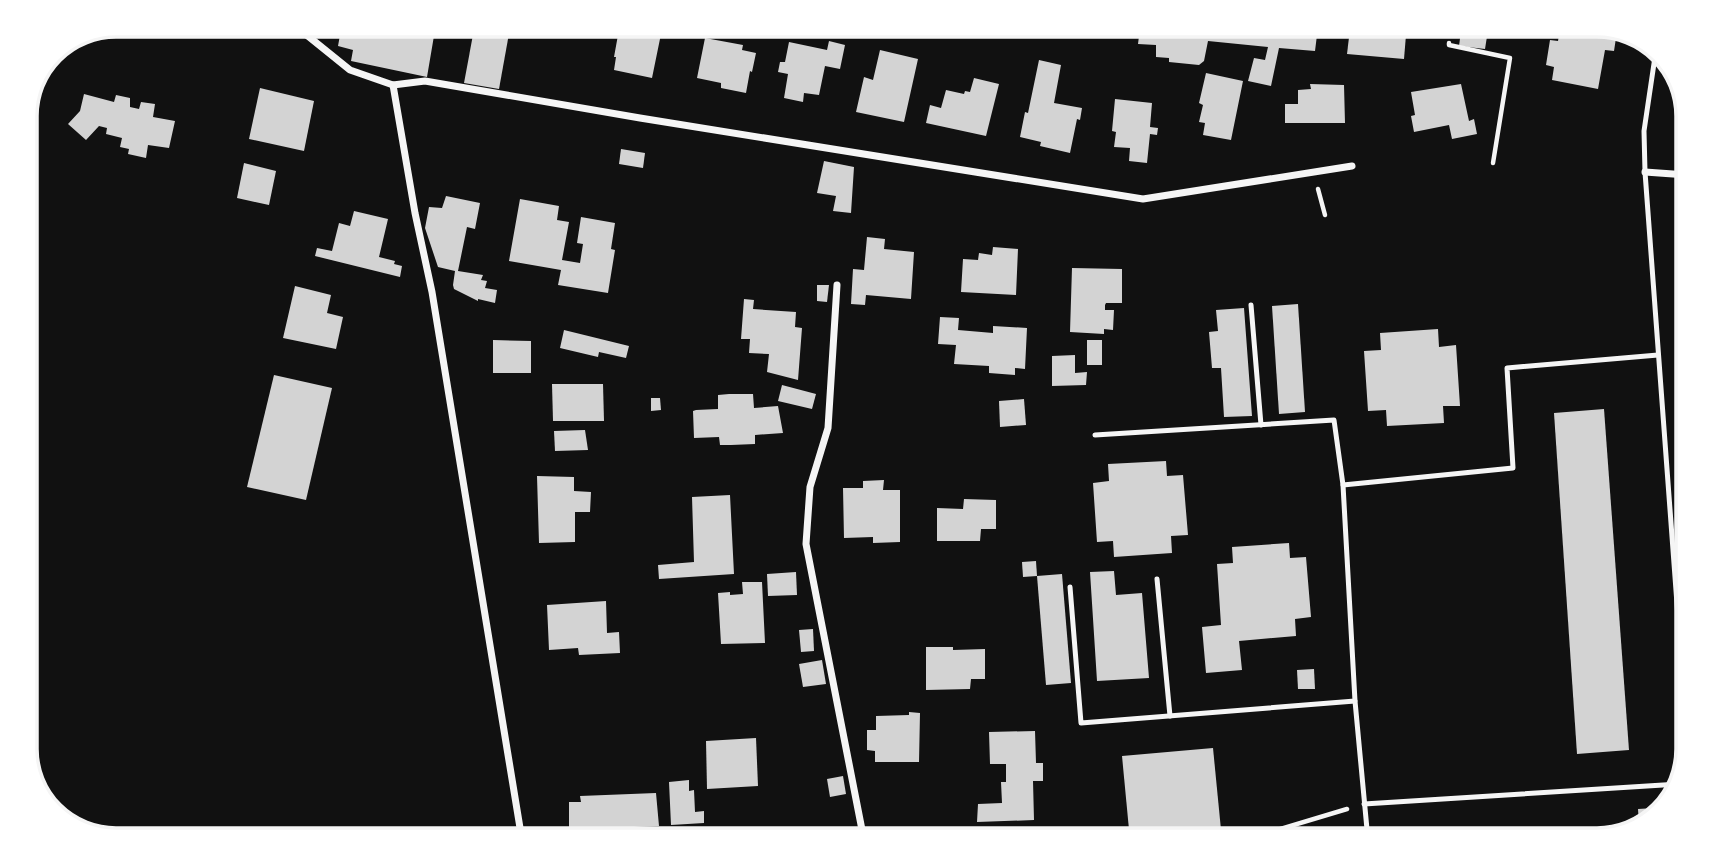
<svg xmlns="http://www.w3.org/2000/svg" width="1713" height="865" font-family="Jost,sans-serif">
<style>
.building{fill:#d3d3d3}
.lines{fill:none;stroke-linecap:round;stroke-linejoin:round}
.path{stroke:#f5f5f5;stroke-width:4.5}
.service{stroke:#f5f5f5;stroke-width:5}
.minor{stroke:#f5f5f5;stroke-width:7}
.rim{fill:none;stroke:#f5f5f5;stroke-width:3.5}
</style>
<rect width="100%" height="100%" fill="#111"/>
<g class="building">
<path d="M342 24H379L410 31 411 24H436L427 77 351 61 353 50 338 46Z"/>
<path d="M475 24H494L510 28 499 89 464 83Z"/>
<path d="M620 24H673L670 36 661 34 652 78 614 70 616 57H614Z"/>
<path d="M1038 24H1129L1128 34 1038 26Z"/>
<path d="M1163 24H1287L1318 27 1315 51 1279 48 1271 86 1248 81 1254 58 1265 60 1268 47 1208 41 1204 61 1199 65 1169 62V58L1156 57V45L1138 44 1139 36 1162 37Z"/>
<path d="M1462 24H1489L1485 49 1459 46Z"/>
<path d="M1553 24H1597L1609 27 1607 35 1616 38 1614 51 1605 50 1598 89 1552 80 1554 67 1546 65 1550 40 1558 41 1560 29 1552 28Z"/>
<path d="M1350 29 1406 35 1404 59 1347 54Z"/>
<path d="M705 38 743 45 742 50 756 53 752 72 750 71 746 93 721 88V83L697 78Z"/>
<path d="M829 41 845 45 840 69 825 66 819 95 804 93 803 102 784 98 788 74 778 72 780 62H785L789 42 827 50Z"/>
<path d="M880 50 918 59 904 122 856 112 864 77 873 80Z"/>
<path d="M1039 60 1061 65 1054 103 1082 108 1080 120 1077 119 1070 153 1040 146 1041 142 1020 137 1025 112 1028 113Z"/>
<path d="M1206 73 1243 81 1231 140 1203 135 1205 123 1199 122 1203 105 1199 103Z"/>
<path d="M974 78 999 84 986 136 926 123 930 105 941 108 946 90 964 94 965 91 970 92Z"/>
<path d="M1310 84 1344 85 1345 123H1285V104H1298V90L1311 89Z"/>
<path d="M1461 84 1469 121 1474 119 1477 134 1452 139 1449 125 1414 132 1411 116 1415 115 1411 92Z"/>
<path d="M260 88 314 101 304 151 249 139Z"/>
<path d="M84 94 114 102 116 95 130 98V107L139 109 141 102 155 104 153 117 175 121 169 148 148 145 146 158 128 154 129 149 120 147 122 138 106 134 107 128 99 126 86 140 68 124 80 111Z"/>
<path d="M1115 99 1152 103 1150 127 1158 128 1157 135 1150 134 1147 163 1129 161 1130 148 1114 147 1116 132 1112 131Z"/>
<path d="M621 149 645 153 643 168 619 164Z"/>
<path d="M824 161 854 167 851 213 833 211 836 196 817 193Z"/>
<path d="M244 163 276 171 269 205 237 198Z"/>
<path d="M446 196 480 203 475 229 467 227 458 271 483 275 481 280 487 281 485 288 497 290 495 303 478 299V301L454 289 453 285 455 271 438 267 425 228 429 207 442 208Z"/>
<path d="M520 199 559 206 557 220 569 222 562 260 580 263 583 244 577 243 581 217 615 223 611 249 615 250 608 293 558 285 561 270 509 261Z"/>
<path d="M354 211 388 219 379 257 395 261 394 264 402 266 400 277 315 256 317 248 332 251 339 223 350 226Z"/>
<path d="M867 237 885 239 884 249 914 252 911 299 866 295 865 305 851 304 853 269 864 270Z"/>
<path d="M993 247 1018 249 1016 295 961 292 963 259 978 260 979 253 992 255Z"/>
<path d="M1072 268 1122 269V303H1106L1105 305V310H1114L1113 330 1104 329V334L1070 332Z"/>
<path d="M817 285H829L827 302 817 301Z"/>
<path d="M295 286 331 295 327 313 343 317 336 349 283 338Z"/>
<path d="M744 299 754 300 753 309 796 312 795 327 802 328 798 380 767 372 769 354 749 353 750 339H741Z"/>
<path d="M1298 304 1305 412 1279 414 1272 306Z"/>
<path d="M1244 308 1252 416 1224 417 1221 368H1212L1209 332 1218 331 1216 310Z"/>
<path d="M940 317 959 318 958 330 993 333V326L1027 328 1025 369 1015 368V375L989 373V366L954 364 956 345 938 344Z"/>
<path d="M1438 329 1439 347 1456 345 1460 406H1443L1444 423 1387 426 1386 410 1368 411 1364 351 1381 350 1380 333Z"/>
<path d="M564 330 629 346 626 358 599 352 598 357 560 348Z"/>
<path d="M493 340 531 341V373H493Z"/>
<rect x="1087" y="340" width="15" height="25"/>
<path d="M1075 355V373L1087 372 1086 385 1052 386V356Z"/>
<path d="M274 375 332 388 306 500 247 487Z"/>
<path d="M552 384H603L604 421H553Z"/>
<path d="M782 385 816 394 812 409 778 401Z"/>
<path d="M729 394H753L754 408 778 406 783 433 755 435V444L731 445H720L719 437 694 438 693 411 696 410 718 409V395Z"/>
<path d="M651 398H660L661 410 651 411Z"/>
<path d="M1024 399 1026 425 1000 427 999 401Z"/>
<path d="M1604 409 1629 750 1577 754 1554 413Z"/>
<path d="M585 430 588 450 555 451 554 431Z"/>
<path d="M1166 461 1167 476 1183 475 1188 535 1171 536 1172 553 1114 557 1113 541 1097 542 1093 483 1109 481 1108 464Z"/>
<path d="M537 476 574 477V491L591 492 590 512H575V542L539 543Z"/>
<path d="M884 480 883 490H900V542L873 543V537L844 538 843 488H863V481Z"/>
<path d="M730 495 734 574 659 579 658 565 694 562 692 497Z"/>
<path d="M964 499 996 500V529H981L980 541H937V508L963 509Z"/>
<path d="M1289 543 1290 558 1306 557 1311 617 1295 619 1296 636 1239 641 1242 670 1206 673 1202 627 1221 625 1217 564 1233 563 1232 547Z"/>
<path d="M1036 561 1037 576 1023 577 1022 562Z"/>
<path d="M1114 571 1116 595 1142 593 1149 678 1097 681 1090 572Z"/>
<path d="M796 572 797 595 768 596 767 574Z"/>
<path d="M1062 574 1071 683 1046 685 1037 576Z"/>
<path d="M742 582H762L765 643 721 644 718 593 730 592V595L743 594Z"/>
<path d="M606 601 607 633 619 632 620 653 579 655 578 648 549 650 547 605Z"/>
<path d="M813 629 814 651 801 652 799 630Z"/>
<path d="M926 647H953V650L985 649V679H971L970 689 926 690Z"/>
<path d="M822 660 826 684 803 687 799 664Z"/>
<path d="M1314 669 1315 689H1298L1297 670Z"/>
<path d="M909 712 920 713 919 762H875V751L867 750V730H876V716L909 715Z"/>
<path d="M1035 731 1036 763H1043V781H1033L1034 820 977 822 978 804 1002 803 1001 782H1006V764H990L989 732Z"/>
<path d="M756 738 758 786 707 789 706 741Z"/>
<path d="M1213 748 1222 840H1130L1122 756Z"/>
<path d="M843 776 846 794 830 797 827 779Z"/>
<path d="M689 780V791L694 790 695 812 704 811V823L671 825 669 782Z"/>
<path d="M656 793 659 826 583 829V840H569V802H581L580 796Z"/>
<path d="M1654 808 1655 817 1648 825 1639 826 1638 809Z"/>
<path d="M1310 834 1309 837 1329 835V840H1262V839Z"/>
</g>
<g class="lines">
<g class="path">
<path d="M1449 43V45L1510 58 1493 163"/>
<path d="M1318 189 1325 215"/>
<path d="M1244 840 1347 809"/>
</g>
<g class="service">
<path d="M1436 24 1445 26"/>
<path d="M1656 50 1644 131 1645 172 1681 658"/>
<path d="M1251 305 1261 425"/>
<path d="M1095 435 1334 420 1343 485 1513 468 1507 368 1658 355"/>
<path d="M1157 579 1170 716"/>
<path d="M1070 587 1081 723 1355 701 1343 485"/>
<path d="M1355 701 1368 840"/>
<path d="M1364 804 1679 784"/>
</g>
<g class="minor">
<path d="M293 24 350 70 393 85 425 81 640 118 1143 199 1352 166"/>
<path d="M393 85 415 213 432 292 522 840"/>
<path d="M1645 172 1687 175"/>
<path d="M837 285 828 428 810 487 806 544 864 840"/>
</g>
</g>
<path d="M0 0H1713V865H0ZM116 37H1597A79 79 0 0 1 1676 116V749A79 79 0 0 1 1597 828H116A79 79 0 0 1 37 749V116A79 79 0 0 1 116 37Z" fill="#fff" fill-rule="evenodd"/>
<path class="rim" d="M116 37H1597A79 79 0 0 1 1676 116V749A79 79 0 0 1 1597 828H116A79 79 0 0 1 37 749V116A79 79 0 0 1 116 37Z"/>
</svg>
